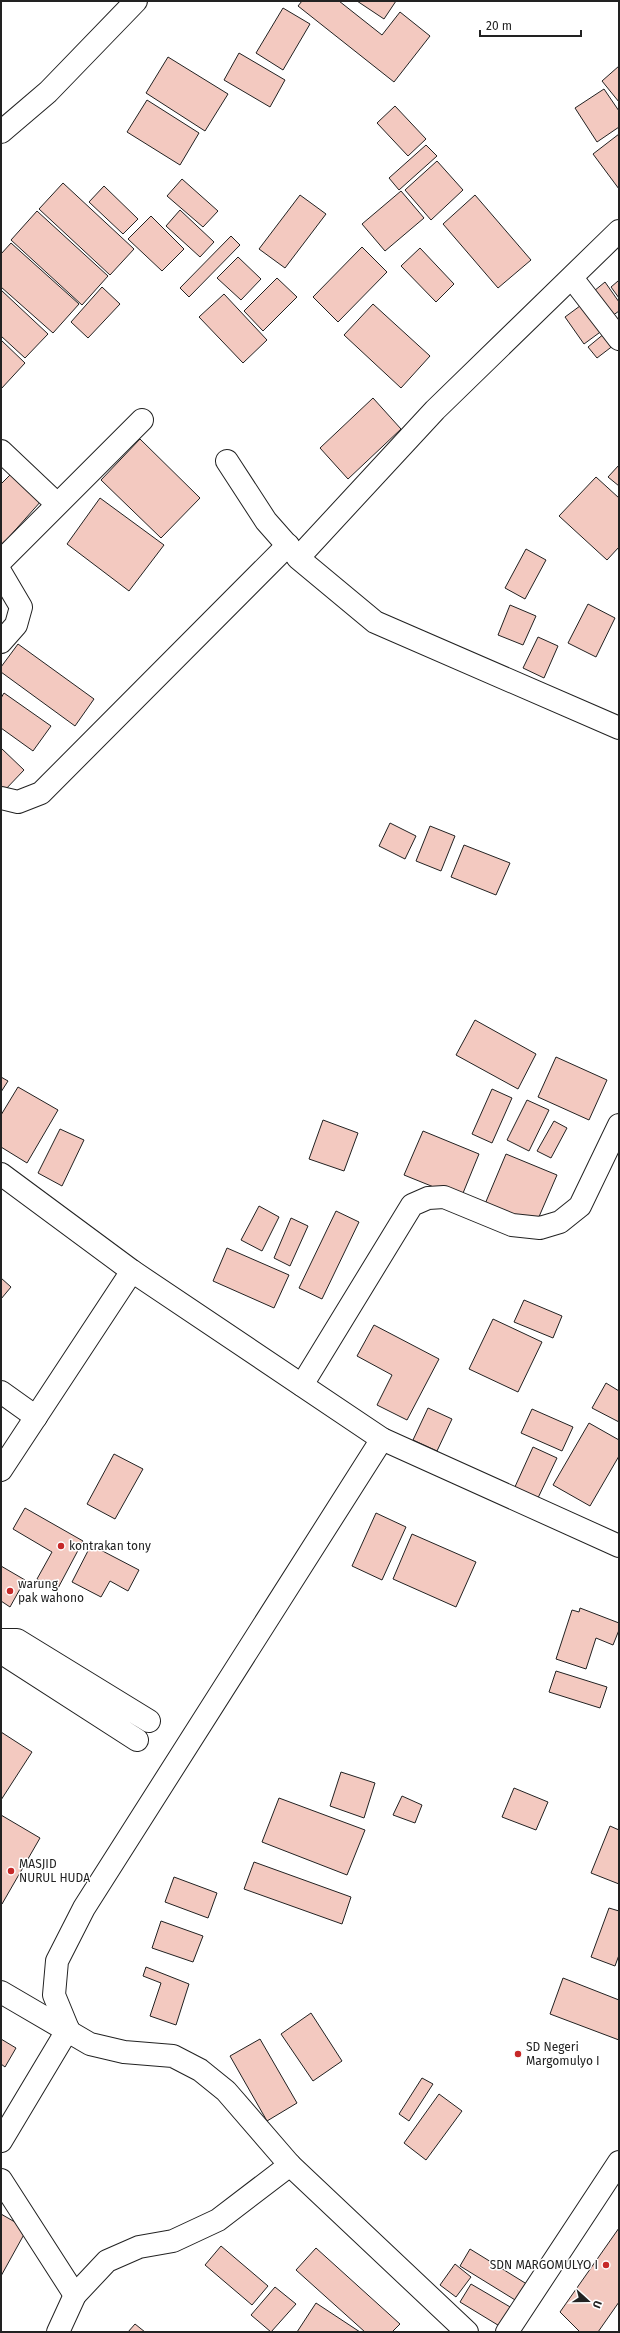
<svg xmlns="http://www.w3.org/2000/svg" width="620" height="2333" font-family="'Fira Sans',sans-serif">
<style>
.building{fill:#f3c9c0;stroke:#222}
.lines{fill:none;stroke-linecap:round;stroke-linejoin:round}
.minor-casing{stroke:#222;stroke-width:24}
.minor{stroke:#fff;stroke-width:22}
.poi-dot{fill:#c62828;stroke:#fff;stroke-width:1.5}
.labels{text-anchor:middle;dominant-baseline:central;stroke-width:3;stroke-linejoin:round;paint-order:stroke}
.poi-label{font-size:12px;fill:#222;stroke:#fff;text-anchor:start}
</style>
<rect width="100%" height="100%" fill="#fff"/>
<g class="building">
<path d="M302 1H339L382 35 400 12 430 36 394 82 298 6Z"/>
<path d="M357 1H396L384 19Z"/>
<path d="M283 8 310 24 283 70 256 53Z"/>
<path d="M239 53 285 80 270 107 224 80Z"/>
<path d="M168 57 228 94 205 131 146 93Z"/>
<path d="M619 66V102L602 81Z"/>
<path d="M604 89 619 111V127L597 142 575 108Z"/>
<path d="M147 100 199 133 180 165 127 132Z"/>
<path d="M395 106 426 139 408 156 377 123Z"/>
<path d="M619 134V189L593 154Z"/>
<path d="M426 145 437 156 399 190 389 178Z"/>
<path d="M437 161 463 190 431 220 405 190Z"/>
<path d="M182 179 218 211 203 227 167 196Z"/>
<path d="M63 183 134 249 110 275 39 209Z"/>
<path d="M104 186 138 219 123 234 89 202Z"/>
<path d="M401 191 424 218 385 251 362 224Z"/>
<path d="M300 195 326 214 285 268 259 249Z"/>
<path d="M475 195 531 260 498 288 443 224Z"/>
<path d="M180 210 214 242 200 257 166 226Z"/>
<path d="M37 211 108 276 82 305 11 240Z"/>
<path d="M151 216 184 249 162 271 128 239Z"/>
<path d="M231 236 240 245 189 297 180 288Z"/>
<path d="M11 243 79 304 53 333 1 287V254Z"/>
<path d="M362 247 387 272 338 322 313 297Z"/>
<path d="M420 248 454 284 436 302 401 266Z"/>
<path d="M238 257 261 279 241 300 217 278Z"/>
<path d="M277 278 297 297 263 331 244 311Z"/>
<path d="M618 281H619V298L611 287Z"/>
<path d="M605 282 619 302V311L612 316 594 291Z"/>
<path d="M102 287 120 304 88 338 71 322Z"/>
<path d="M1 290 48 334 25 358 1 336Z"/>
<path d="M224 294 267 340 243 363 199 317Z"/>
<path d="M584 303 603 330 584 344 565 317Z"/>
<path d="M373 304 430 356 401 388 344 335Z"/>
<path d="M605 333 614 345 597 358 588 347Z"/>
<path d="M1 340 25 363 1 389Z"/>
<path d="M373 398 401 429 348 479 320 448Z"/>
<path d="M140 439 200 498 161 538 101 480Z"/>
<path d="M619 465V486L608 477Z"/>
<path d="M12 473 42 500 1 546V484Z"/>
<path d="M596 477 619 498V547L607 560 559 516Z"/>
<path d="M100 498 164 545 129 591 67 544Z"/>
<path d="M526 549 546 560 525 599 505 588Z"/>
<path d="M588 604 615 618 596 657 568 643Z"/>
<path d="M510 605 536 616 523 645 498 635Z"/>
<path d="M538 637 558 646 544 678 523 668Z"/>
<path d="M18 644 94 699 75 726 1 672V667Z"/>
<path d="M4 693 51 726 33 751 1 728V698Z"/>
<path d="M1 748 24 770 4 791 1 789Z"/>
<path d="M390 823 416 836 405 859 379 846Z"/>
<path d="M430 826 455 836 441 871 416 861Z"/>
<path d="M464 845 510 863 496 895 451 877Z"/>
<path d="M475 1020 536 1054 518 1089 456 1055Z"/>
<path d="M556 1057 607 1080 589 1120 538 1097Z"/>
<path d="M1 1077 8 1081 1 1092Z"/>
<path d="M18 1087 58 1110 27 1163 1 1147V1115Z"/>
<path d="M492 1089 512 1098 492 1143 472 1134Z"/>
<path d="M527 1100 549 1110 529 1151 507 1140Z"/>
<path d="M323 1120 358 1133 344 1171 309 1159Z"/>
<path d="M554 1121 567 1128 551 1158 537 1151Z"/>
<path d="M60 1129 84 1140 62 1186 38 1173Z"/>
<path d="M423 1131 479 1154 461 1198 404 1175Z"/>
<path d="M506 1154 557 1175 535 1226 485 1204Z"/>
<path d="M259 1206 279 1217 262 1251 241 1240Z"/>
<path d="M336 1211 359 1222 322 1299 299 1288Z"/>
<path d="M291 1218 308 1226 290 1266 274 1258Z"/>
<path d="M227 1248 289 1275 274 1308 213 1281Z"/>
<path d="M1 1278 11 1287 1 1299Z"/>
<path d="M524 1300 562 1316 553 1338 514 1322Z"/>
<path d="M493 1319 542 1342 518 1392 469 1369Z"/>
<path d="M374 1325 439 1359 407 1420 377 1405 392 1375 357 1356Z"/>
<path d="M606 1383 619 1391V1422L592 1408Z"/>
<path d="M428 1408 452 1419 437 1451 413 1440Z"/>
<path d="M532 1409 573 1427 562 1451 521 1433Z"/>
<path d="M589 1423 619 1440V1456L590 1506 553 1485Z"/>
<path d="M533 1447 557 1458 537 1500 514 1489Z"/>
<path d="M114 1454 143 1469 115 1519 87 1504Z"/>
<path d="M25 1508 83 1541 57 1590 37 1579 52 1552 13 1529Z"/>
<path d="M376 1513 406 1527 382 1580 352 1566Z"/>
<path d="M412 1534 476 1562 456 1607 393 1579Z"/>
<path d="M91 1545 139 1570 128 1591 110 1581 101 1597 72 1582Z"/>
<path d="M1 1566 25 1580 10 1607 1 1601Z"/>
<path d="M580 1608 619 1623V1630L613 1645 596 1638 586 1669 556 1659 572 1610 579 1612Z"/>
<path d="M556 1671 607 1687 600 1708 549 1692Z"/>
<path d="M1 1732 32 1752 1 1800Z"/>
<path d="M341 1772 375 1783 364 1818 330 1806Z"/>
<path d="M514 1788 548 1802 536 1830 502 1817Z"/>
<path d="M402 1796 422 1805 415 1823 393 1815Z"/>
<path d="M279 1798 365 1830 347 1875 262 1842Z"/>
<path d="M1 1815 40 1838 2 1904 1 1903Z"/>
<path d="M610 1826 619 1830V1884L591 1873Z"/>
<path d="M254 1862 351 1897 342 1924 244 1889Z"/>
<path d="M174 1877 217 1893 208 1918 165 1902Z"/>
<path d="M609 1908 619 1911V1955L615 1966 591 1957Z"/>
<path d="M161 1921 203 1936 193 1962 152 1948Z"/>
<path d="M146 1967 189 1984 176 2025 150 2016 161 1983 143 1976Z"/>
<path d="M563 1978 619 2000V2040L550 2014Z"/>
<path d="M311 2013 342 2061 313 2081 281 2034Z"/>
<path d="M1 2039 16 2048 5 2067 1 2064Z"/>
<path d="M260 2039 297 2103 267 2121 230 2056Z"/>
<path d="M422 2078 433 2084 409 2121 399 2114Z"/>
<path d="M439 2094 462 2111 426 2160 404 2143Z"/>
<path d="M1 2214 27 2229 1 2276Z"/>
<path d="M619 2228V2302L598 2332H580L560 2312Z"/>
<path d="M221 2246 268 2286 252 2305 205 2265Z"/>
<path d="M316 2248 400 2324 392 2332H365L296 2270Z"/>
<path d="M470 2249 530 2286 520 2303 460 2266Z"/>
<path d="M455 2264 471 2277 456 2297 440 2285Z"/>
<path d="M471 2284 517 2311 506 2330 460 2302Z"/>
<path d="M275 2287 296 2304 271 2332 251 2315Z"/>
<path d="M316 2303 360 2332H297Z"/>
<path d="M135 2324 145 2332H128Z"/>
</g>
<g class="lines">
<g class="minor-casing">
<g id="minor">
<path d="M1 132 48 92 136 1"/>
<path d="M619 231 435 410 298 558 375 622 619 728"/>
<path d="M572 278 619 339"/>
<path d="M1 451 57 504"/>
<path d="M227 461 266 521 296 555"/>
<path d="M1 561 142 420"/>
<path d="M1 573 21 607 16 625 1 642"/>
<path d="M1 798 18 802 41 793 288 545"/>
<path d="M1 1174 132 1271 382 1439 619 1546"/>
<path d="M302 1385 412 1205 428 1198 444 1197 512 1225 540 1228 560 1222 580 1206 619 1125"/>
<path d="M1 1392 36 1417"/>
<path d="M1 1470 132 1271"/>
<path d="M137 1740 5 1655 1 1640H17L149 1721"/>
<path d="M1 1992 90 2044 124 2052 173 2056 200 2070 226 2091 290 2165 467 2332"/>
<path d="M68 2029 54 1995 57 1961 84 1908 382 1439"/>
<path d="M1 2141 68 2029"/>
<path d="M1 2180 75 2295"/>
<path d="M58 2332 75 2295 107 2261 139 2247 173 2241 218 2220 290 2165"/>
<path d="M507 2332 619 2162"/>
</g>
</g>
<use href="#minor" class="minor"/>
</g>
<g class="poi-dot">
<circle cx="61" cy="1546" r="4"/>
<circle cx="10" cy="1591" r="4"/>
<circle cx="11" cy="1871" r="4"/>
<circle cx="518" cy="2054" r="4"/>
<circle cx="606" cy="2265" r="4"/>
</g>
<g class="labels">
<g class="poi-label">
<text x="69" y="1546">kontrakan tony</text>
<text x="18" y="1584">warung<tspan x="18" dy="14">pak wahono</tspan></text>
<text x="19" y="1864">MASJID<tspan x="19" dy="14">NURUL HUDA</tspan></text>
<text x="526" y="2047">SD Negeri<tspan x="526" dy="14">Margomulyo I</tspan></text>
<text x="598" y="2265" text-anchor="end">SDN MARGOMULYO I</text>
</g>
</g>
<rect width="620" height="2333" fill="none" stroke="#222222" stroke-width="4"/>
<g transform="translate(588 2301) rotate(111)" stroke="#ffffff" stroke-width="3" paint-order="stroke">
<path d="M0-3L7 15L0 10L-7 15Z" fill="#222222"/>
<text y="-6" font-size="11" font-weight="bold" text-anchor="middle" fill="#222222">U</text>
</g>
<path d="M480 30v6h101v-6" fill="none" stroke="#222222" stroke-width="2"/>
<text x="486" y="30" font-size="12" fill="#222222" stroke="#ffffff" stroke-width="3" paint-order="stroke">20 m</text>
</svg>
